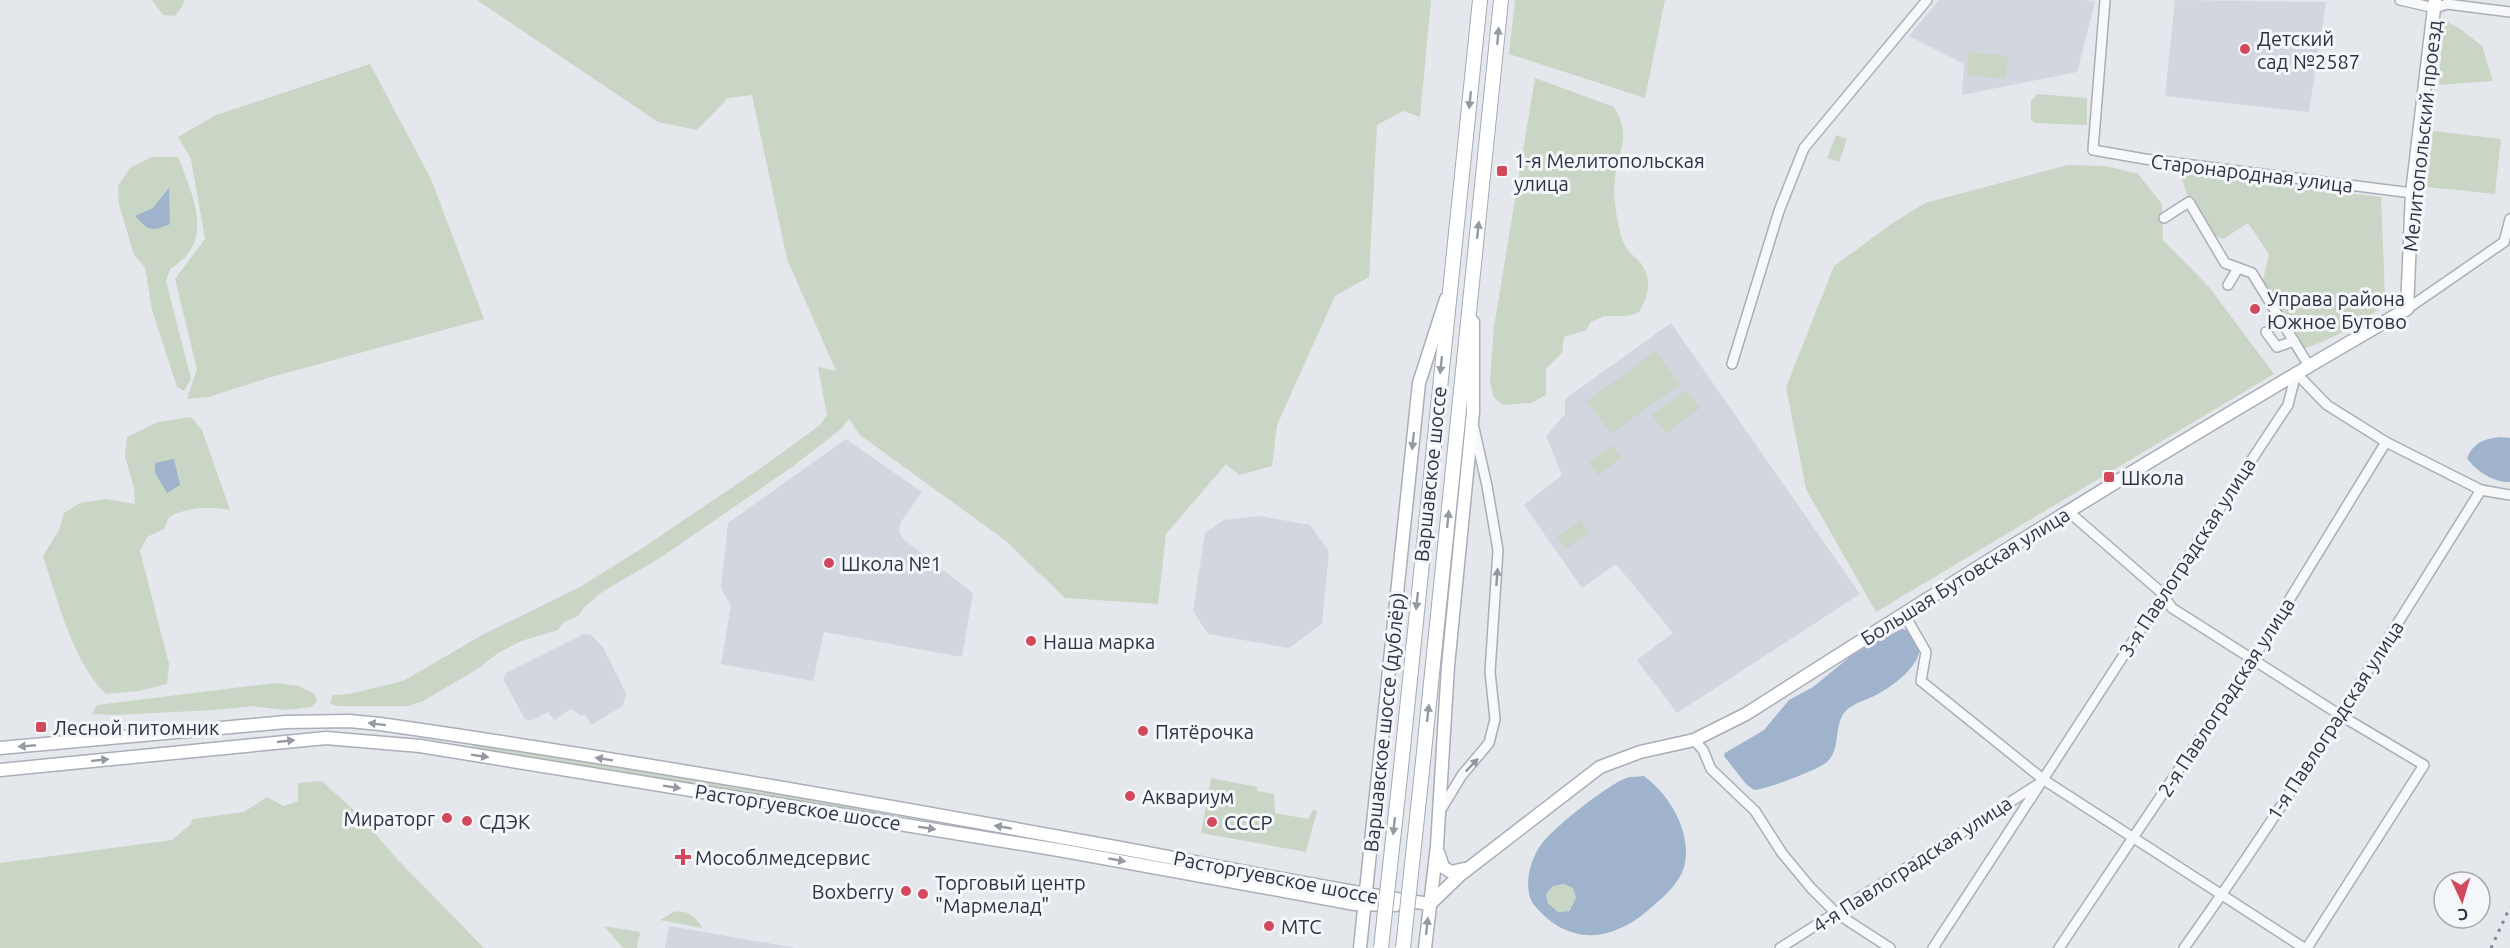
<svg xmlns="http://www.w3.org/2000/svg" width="2510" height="948" font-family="Ubuntu,sans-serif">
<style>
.built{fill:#d2d6de}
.green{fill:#c9d6c5}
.water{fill:#9fb4cc;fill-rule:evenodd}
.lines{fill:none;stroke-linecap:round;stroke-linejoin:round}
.street-casing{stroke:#a9aeb7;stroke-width:12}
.secondary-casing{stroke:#a9aeb7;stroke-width:15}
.primary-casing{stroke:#a3abb8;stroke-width:16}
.street{stroke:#f7f8fa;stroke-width:9}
.secondary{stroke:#fff;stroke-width:12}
.primary{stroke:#fff;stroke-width:14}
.rail{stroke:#7d8696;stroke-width:3;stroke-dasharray:3 6;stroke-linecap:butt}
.primary-bridge-casing{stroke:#a3abb8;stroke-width:16;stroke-linecap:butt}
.primary-bridge{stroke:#fff;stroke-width:14}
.oneway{fill:#959aa2}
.oneway2{fill:#9196a0}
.poi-dot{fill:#d1495b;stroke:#f4f6f9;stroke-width:2}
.labels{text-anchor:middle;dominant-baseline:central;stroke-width:6;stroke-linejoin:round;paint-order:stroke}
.poi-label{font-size:20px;fill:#2b3445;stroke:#f4f6f9;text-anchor:start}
.street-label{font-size:20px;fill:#2b3445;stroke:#f4f6f9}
</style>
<rect width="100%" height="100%" fill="#e4e7ec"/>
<g class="built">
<path d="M1939 0H2086L2095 2 2077 72 1962 95 1964 64 1909 36Z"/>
<path d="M2175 0 2326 2 2309 112 2165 96Z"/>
<path d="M1671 323 1860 594 1677 713 1637 660 1673 633 1616 564 1582 588 1524 505 1562 475 1546 436 1565 414V399Z"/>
<path d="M846 439 922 492 901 522 899 532 903 539 973 593 962 657 824 632 813 681 721 664 731 606 721 588 728 523Z"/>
<path d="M1260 516 1310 525 1329 551 1322 624 1289 648 1208 634 1193 611 1205 533 1224 520Z"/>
<path d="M584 634 591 635 603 647 626 693 623 706 591 725 585 714 581 716 571 709 554 720 548 712 530 721 524 718 503 679 506 673Z"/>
<path d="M669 926 796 948H665Z"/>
</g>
<g class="green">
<path d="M152 0H184L183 5 175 16 163 15Z"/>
<path d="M477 0H1431L1420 117 1403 111 1377 125 1369 277 1335 296 1277 425 1272 466 1239 475 1226 464 1166 534 1158 604 1065 598 1006 541 860 435 849 419 841 429 792 467 660 558 602 592 584 607 578 616 564 622 558 630 521 641 498 653 479 668 423 701 408 706H337L330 703 333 695 349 694 403 681 484 634 580 587 644 547 768 463 820 425 827 415 818 367 836 371 787 259 752 95 728 98 697 130 658 122Z"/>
<path d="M1515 0H1665L1645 98 1509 54Z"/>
<path d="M2443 20 2459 28 2482 46 2493 81 2439 85Z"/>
<path d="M1969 52 2008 56 2006 79 1967 75Z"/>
<path d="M370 64 431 179 484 319 268 378 209 397 187 399 197 369 175 279 205 239 191 159 178 137 216 115Z"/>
<path d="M1535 78 1614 107C1632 139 1619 145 1615 177 1613 191 1615 205 1617 218 1619 228 1621 240 1627 249 1630 254 1636 257 1640 262 1653 280 1649 294 1639 312L1628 316H1604L1591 322 1586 330 1564 337 1562 353 1546 369V395L1531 403 1503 405 1493 396 1490 380 1494 327Z"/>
<path d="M2038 94 2087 98V125L2034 123 2031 119V100Z"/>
<path d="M2433 131 2501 139 2495 194 2427 187Z"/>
<path d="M1836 135 1847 139 1839 162 1827 158Z"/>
<path d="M152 157H178C193 196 216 242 170 269L166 281 191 379 184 391 177 387 152 310 145 267 134 255 119 204 118 186 130 168Z"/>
<path d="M2068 165 2106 166 2138 174 2162 204 2163 240 2209 287 2274 374 1876 612 1806 489 1786 387 1834 266 1890 225 1925 203Z"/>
<path d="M2181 173 2381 197 2385 296C2383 301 2382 304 2379 308 2368 320 2317 347 2303 348L2266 291 2263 280 2269 254 2248 223 2223 239C2219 237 2213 236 2210 233 2198 221 2183 189 2181 173Z"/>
<path d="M1656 351 1680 384 1611 434 1587 401Z"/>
<path d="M1686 390 1700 408 1666 434 1652 415Z"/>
<path d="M191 417 202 430 230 510C210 506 187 507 169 517L164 529 147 537 140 551 169 664 167 684 139 691 106 694C73 663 57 598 43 556L59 530 64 513 80 503 106 499 135 504 134 488 125 456 127 437 158 422Z"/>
<path d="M1612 445 1621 458 1598 475 1589 462Z"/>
<path d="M1580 520 1589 532 1566 549 1557 537Z"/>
<path d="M275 683 298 686 314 693 317 701 311 707 285 710 253 706 215 710 115 715 92 714 97 705Z"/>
<path d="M472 744 889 812 890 813 889 816 472 747Z"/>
<path d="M1211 778 1257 787V791L1274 794 1275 813 1308 819 1313 810 1317 811 1306 852 1201 833Z"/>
<path d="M322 781 360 816 398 860 484 948H0V863L172 840 191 824 192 819 244 812 267 797 284 806 298 801V783Z"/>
<path d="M1564 884 1573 888 1576 898 1568 911 1558 912 1548 903 1546 894 1553 886Z"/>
<path d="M674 912C687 910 696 916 702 928L660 920Z"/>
<path d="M604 926 640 932 637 948H623Z"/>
</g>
<g class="water">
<path d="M169 188 170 224C150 232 149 231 135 216L153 208Z"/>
<path d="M2500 437 2510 438V482C2495 483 2475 471 2467 458 2474 442 2484 439 2500 437Z"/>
<path d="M174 459 180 485 167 493 155 473V463Z"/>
<path d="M1902 629C1913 630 1916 640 1920 648 1918 668 1894 685 1878 694 1869 699 1857 702 1849 708 1831 722 1843 747 1827 762 1818 770 1767 789 1754 790L1746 784 1724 756 1725 753 1764 730 1789 700 1813 687 1851 656 1878 640Z"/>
<path d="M1644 776C1670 795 1693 834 1684 867 1680 882 1665 896 1653 906 1614 942 1570 948 1534 905 1522 888 1530 858 1543 842 1558 824 1605 787 1626 778 1631 776 1638 777 1644 776ZM1564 884 1573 888 1576 898 1569 911 1558 912 1548 903 1546 894 1553 886Z"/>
</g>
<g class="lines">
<g class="street-casing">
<g id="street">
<path d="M2105 0 2093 150 2145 159 2412 193"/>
<path d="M2400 0 2435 8 2447 4 2510 12"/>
<path d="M2164 218 2189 202 2225 263 2252 273 2309 366"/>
<path d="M2504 242 2510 219"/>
<path d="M2228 285 2238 268"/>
<path d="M2407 309 2504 242"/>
<path d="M2266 332 2277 347 2294 341"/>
<path d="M1732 364 1779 211 1804 148 1927 0"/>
<path d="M2069 512 2162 593 2172 608 2340 715 2424 765 2307 948"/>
<path d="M1904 614 1926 652 1921 681 2044 780 2304 948"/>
<path d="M1694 740 1703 750 1711 769 1755 811 1782 853 1811 888 1836 913 1890 948"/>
<path d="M1442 808 1462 775 1489 743 1495 719 1490 672 1498 550 1487 486 1474 428"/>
<path d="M1780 948 2040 783"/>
<path d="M1933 948C2052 767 2168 585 2288 405L2296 373 2327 405 2386 442 2481 490 2510 495"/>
<path d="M2059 948 2253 659 2386 442"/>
<path d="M2184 948C2290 800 2384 644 2481 490"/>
</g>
</g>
<g class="secondary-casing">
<g id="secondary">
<path d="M0 748 286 722 349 721 380 724C618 758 856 800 1093 843 1205 863 1317 888 1430 904"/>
<path d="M0 770 326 738 420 746 1059 850 1355 904 1396 905"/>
<path d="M1438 852 1443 867 1451 872 1464 869"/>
<path d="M1430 904 1460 875 1600 767 1640 752 1694 740 1746 714C1964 575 2183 438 2407 309L2412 193 2435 0"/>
<path d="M1360 948 1419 383 1446 299"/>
<path d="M1425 948 1437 846 1448 666 1473 412V322"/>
</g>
</g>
<g class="primary-casing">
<g id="primary">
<path d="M1401 767 1480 0"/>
<path d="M1422 771 1501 0"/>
</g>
</g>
<use href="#street" class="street"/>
<use href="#secondary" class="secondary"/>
<use href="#primary" class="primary"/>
<path class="rail" d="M2491 948 2510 907"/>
<g class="primary-bridge-casing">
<g id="primary-bridge">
<path d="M1381 948 1401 767"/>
<path d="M1403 948 1422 771"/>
</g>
</g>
<use href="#primary-bridge" class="primary-bridge"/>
</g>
<defs><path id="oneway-solid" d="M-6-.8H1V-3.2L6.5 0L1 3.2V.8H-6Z" transform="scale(1.5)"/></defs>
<g class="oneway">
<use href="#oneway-solid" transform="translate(1498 36) rotate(-85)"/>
<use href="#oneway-solid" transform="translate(1470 100) rotate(96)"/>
<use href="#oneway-solid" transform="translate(1478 230) rotate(-84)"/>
<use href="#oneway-solid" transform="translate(1441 365) rotate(96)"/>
<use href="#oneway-solid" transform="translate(1413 441) rotate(96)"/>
<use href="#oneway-solid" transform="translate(1448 519) rotate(-84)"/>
<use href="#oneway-solid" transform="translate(1417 601) rotate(96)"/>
<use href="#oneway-solid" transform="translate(1428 713) rotate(-84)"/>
<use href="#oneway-solid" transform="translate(377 724) rotate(-173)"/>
<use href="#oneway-solid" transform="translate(286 741) rotate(-6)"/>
<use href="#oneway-solid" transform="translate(27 746) rotate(175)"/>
<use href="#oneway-solid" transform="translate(480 756) rotate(9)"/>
<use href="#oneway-solid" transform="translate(604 759) rotate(-171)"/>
<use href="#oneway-solid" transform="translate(100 760) rotate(-6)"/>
<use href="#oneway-solid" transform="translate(672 787) rotate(9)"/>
<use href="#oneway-solid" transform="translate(1394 826) rotate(96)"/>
<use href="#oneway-solid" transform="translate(1003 827) rotate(-170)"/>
<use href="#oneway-solid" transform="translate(927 828) rotate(9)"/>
<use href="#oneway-solid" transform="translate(1117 860) rotate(10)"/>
<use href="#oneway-solid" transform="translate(1427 926) rotate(-84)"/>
</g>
<g class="oneway2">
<use href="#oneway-solid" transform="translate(1497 577) rotate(-86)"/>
<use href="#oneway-solid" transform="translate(1472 765) rotate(-46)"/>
</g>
<g class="poi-dot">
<circle cx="2245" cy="49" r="6"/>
<rect x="1496" y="165" width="12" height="12" rx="3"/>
<circle cx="2255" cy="309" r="6"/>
<rect x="2103" y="471" width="12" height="12" rx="3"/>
<circle cx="829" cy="563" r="6"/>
<circle cx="1031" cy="641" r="6"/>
<rect x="35" y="721" width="12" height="12" rx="3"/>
<circle cx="1143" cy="731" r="6"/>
<circle cx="1130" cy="796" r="6"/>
<circle cx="447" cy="818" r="6"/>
<circle cx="467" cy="821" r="6"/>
<circle cx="1212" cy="822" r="6"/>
<path d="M680 848h6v6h6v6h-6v6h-6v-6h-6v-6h6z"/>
<circle cx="906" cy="891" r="6"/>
<circle cx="923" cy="894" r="6"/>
<circle cx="1269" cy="926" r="6"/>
</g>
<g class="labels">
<g class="poi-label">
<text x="2257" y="38">Детский<tspan x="2257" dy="23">сад №2587</tspan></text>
<text x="1514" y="160">1-я Мелитопольская<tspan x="1514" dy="23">улица</tspan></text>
<text x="2267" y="298">Управа района<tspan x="2267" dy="23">Южное Бутово</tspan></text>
<text x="2121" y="477">Школа</text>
<text x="841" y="563">Школа №1</text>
<text x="1043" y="641">Наша марка</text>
<text x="53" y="727">Лесной питомник</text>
<text x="1155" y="731">Пятёрочка</text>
<text x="1142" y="796">Аквариум</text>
<text x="435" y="818" text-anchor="end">Мираторг</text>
<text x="479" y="821">СДЭК</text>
<text x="1224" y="822">СССР</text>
<text x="695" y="857">Мособлмедсервис</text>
<text x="935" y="882">Торговый центр<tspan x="935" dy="23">"Мармелад"</tspan></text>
<text x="894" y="891" text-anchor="end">Boxberry</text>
<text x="1281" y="926">МТС</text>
</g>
<g class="street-label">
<text transform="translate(2422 136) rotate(-84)">Мелитопольский проезд</text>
<text transform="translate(2252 173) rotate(7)">Старонародная улица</text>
<text transform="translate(1430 474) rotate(-84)">Варшавское шоссе</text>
<text transform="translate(2187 557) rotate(-57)">3-я Павлоградская улица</text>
<text transform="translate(1965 576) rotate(-32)">Большая Бутовская улица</text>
<text transform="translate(2226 697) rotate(-57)">2-я Павлоградская улица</text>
<text transform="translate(2335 720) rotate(-57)">1-я Павлоградская улица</text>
<text transform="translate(1384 722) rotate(-84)">Варшавское шоссе (дублёр)</text>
<text transform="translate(798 807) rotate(9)">Расторгуевское шоссе</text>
<text transform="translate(1912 864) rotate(-33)">4-я Павлоградская улица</text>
<text transform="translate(1276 877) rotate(11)">Расторгуевское шоссе</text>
</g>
</g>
<g transform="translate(2462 900) rotate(176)"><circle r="28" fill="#f4f6f9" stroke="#a4a8b1" stroke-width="1.5"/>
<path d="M0-4.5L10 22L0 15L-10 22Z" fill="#d1495b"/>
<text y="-9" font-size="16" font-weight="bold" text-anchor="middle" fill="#2b3445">С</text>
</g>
</svg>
